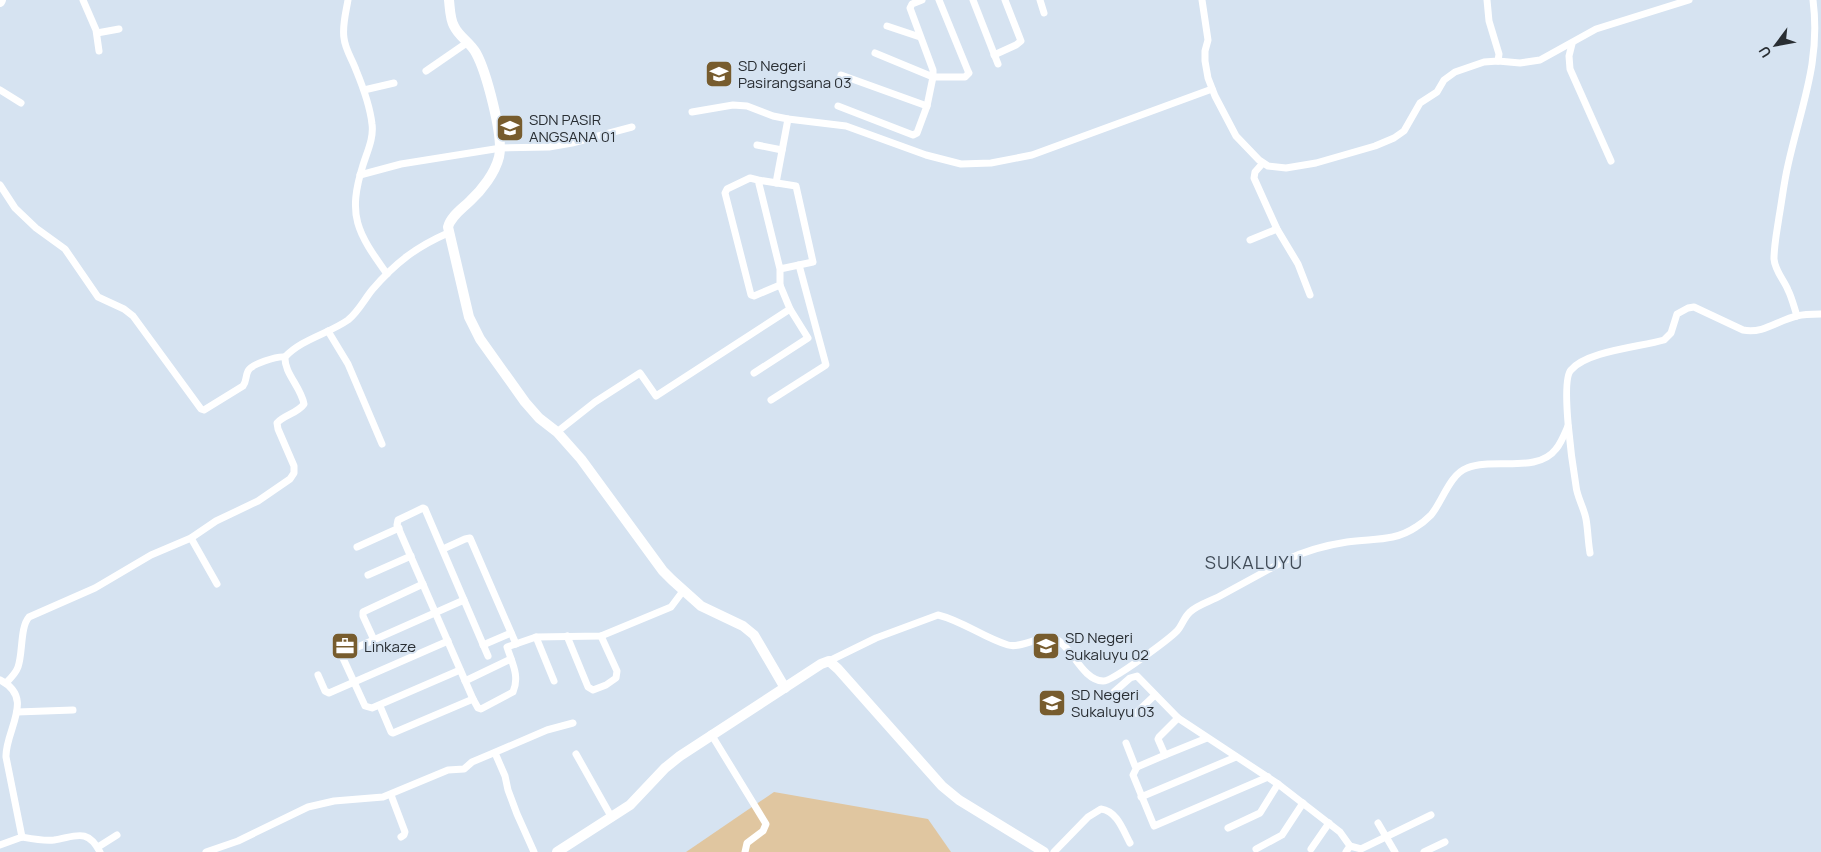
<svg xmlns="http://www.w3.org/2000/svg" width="1821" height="852" font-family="Manrope,sans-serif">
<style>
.green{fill:#e0c6a0}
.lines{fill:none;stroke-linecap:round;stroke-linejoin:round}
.street{stroke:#fff;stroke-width:7}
.secondary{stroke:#fff;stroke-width:10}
.labels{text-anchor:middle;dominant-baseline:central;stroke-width:4;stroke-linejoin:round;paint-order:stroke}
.poi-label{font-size:15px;fill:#292e33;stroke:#d6e3f1;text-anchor:start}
.quarter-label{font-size:18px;letter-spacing:1px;fill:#404b57;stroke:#d6e3f1}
</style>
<rect width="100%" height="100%" fill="#d6e3f1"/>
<path class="green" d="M774 792 928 819 951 852H686Z"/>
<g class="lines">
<g class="street">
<path d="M83 0 96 30 99 51"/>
<path d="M348 0C346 12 342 26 344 38 345 49 352 59 356 70 363 87 370 106 372 124 374 138 367 152 363 165 347 216 357 232 387 274"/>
<path d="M922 0 912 4 910 8 933 70V77H965L969 73 968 71 939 0"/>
<path d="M973 0 998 64"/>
<path d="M1040 0 1044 13"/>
<path d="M1202 0 1208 40 1205 51V61L1208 78 1215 96 1236 136 1259 160 1268 166 1286 168 1316 163 1375 146 1394 138 1404 131 1420 103 1437 92 1444 80 1455 72 1484 62 1498 61 1520 63 1540 60 1596 29 1689 0"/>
<path d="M1487 0 1489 21 1499 54 1498 61"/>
<path d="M887 26 920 37"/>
<path d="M97 33 119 29"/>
<path d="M1572 44 1569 56 1570 69 1611 161"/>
<path d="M994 55 1016 45 1021 41 1005 0"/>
<path d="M426 71 468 42"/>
<path d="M841 75 927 106"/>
<path d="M0 90 21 103"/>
<path d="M364 90 394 83"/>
<path d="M838 106 913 135 917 133 927 106 933 77 875 53"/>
<path d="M692 112 733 105 747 106 773 116 788 119 846 126 926 155 961 164 991 163 1032 155 1212 89"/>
<path d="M757 145 782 150"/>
<path d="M1262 164 1255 172 1254 178 1277 229 1298 264 1310 295"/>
<path d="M360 175 401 164 501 148 549 147 572 143 632 127"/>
<path d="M758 180 750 178 727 189 725 193 751 295 754 296 780 285V269L813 262 796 186 758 180 780 269"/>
<path d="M776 183 788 119"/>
<path d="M0 185 15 208 36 228 65 249 98 297 124 309 133 316 201 409 204 410 243 386C247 381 245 377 248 371 251 364 277 356 285 357"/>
<path d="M1250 240 1277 229"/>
<path d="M1797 316C1794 307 1792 298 1788 290 1784 280 1775 271 1774 259 1774 245 1777 231 1779 217 1782 200 1784 182 1788 165 1801 106 1821 62 1813 0"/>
<path d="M328 331 348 364 382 444"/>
<path d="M754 373 808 338 790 309"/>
<path d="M771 400 826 365 799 265"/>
<path d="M557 432 595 402 640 373 656 396 790 309 780 285"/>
<path d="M191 538 217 584"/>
<path d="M357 547 399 528"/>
<path d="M443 549 465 539 470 538 516 644"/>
<path d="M1590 553C1588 542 1588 530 1586 519 1584 508 1577 497 1576 486 1573 468 1560 381 1571 370 1587 351 1640 347 1664 340L1671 333 1677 314 1688 308 1694 307 1743 330C1764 334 1778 320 1797 316 1804 314 1813 314 1821 314"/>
<path d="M368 575 411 556"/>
<path d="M567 636 588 687 593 690 606 685 616 678 617 671 601 636"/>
<path d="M536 637 554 681"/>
<path d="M374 640 363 616V612L423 584"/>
<path d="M483 645 511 633"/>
<path d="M829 661 876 638 938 615C963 621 984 638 1008 645 1022 649 1043 633 1056 639 1072 647 1082 680 1103 681 1112 682 1169 639 1177 631 1182 626 1184 617 1190 612 1197 605 1211 601 1220 596 1242 584 1264 572 1286 560 1305 551 1327 545 1347 542 1373 538 1394 542 1416 527 1421 524 1427 519 1431 515 1442 502 1450 474 1467 468 1494 457 1537 474 1556 449 1561 443 1565 433 1568 426"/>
<path d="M460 670 372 708 365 706 342 656 351 650 464 600"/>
<path d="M318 675 325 691 329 693 448 641"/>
<path d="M0 680C36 698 5 730 6 757L22 837 0 845"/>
<path d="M465 681 511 659"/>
<path d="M6 683C11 678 16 673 18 667 23 653 20 627 29 617L95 588 151 555 191 538 216 521 258 501 290 479 294 473V466L278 429 277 423C284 415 298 413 304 404 301 387 284 373 285 357 302 339 328 334 348 320 358 312 364 300 372 290 395 263 416 247 448 233"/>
<path d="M1114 692 1130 678 1137 676 1178 718 1278 784 1340 832 1350 846 1346 852"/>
<path d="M473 699 397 525 398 520 423 508 425 509 488 656"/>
<path d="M380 706 391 732 393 733 473 699 478 708 481 709 513 692C520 676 512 663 507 647L536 637 601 636 671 607 683 591"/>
<path d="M17 712 73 710"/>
<path d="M1136 713 1155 695"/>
<path d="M711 734 766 824 763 831 747 843 745 852"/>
<path d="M1126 743 1135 766 1137 767 1165 755 1158 739 1159 737 1178 718"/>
<path d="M495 753 505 776 508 790 517 814 534 852"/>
<path d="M576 754 612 818"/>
<path d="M1165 755 1207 738"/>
<path d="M1137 767 1133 775 1154 826 1268 777"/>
<path d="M391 795 405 832 404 835 401 837"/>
<path d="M1141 797 1236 757"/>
<path d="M1378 823 1395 852"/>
<path d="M1228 828 1260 813 1278 784"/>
<path d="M22 837C33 839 43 841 54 840 75 837 87 827 100 852"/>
<path d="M1350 846 1361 849 1431 815"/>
<path d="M98 847 117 835"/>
<path d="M1256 849 1282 835 1303 803"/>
<path d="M1311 849 1329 823"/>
<path d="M206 852 238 841 308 807 334 801 383 797 448 770 464 769 472 762 491 754 547 730 573 723"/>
<path d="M1054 852 1088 817 1101 809C1117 811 1123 830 1130 843"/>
<path d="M1424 852 1445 842"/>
</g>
<g class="secondary">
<path d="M449 0C450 9 450 19 454 26 459 37 470 42 476 53 486 71 504 137 499 157 495 173 482 190 470 201 462 209 451 216 448 227L469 317 480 339 525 402 539 418 557 432 581 459 663 571 672 580 701 606 743 626 754 635 785 688"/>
<path d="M0 2 1 0"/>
<path d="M557 852 630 805 665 768 680 756 821 664 829 661 838 669 942 786 959 800 1044 852"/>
</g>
</g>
<defs>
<g id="school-square" transform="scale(1.4375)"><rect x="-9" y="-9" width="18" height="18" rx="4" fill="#775c2e" stroke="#d6e3f1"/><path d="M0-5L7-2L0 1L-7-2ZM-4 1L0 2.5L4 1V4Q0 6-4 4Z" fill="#fff"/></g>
<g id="office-square" transform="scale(1.4375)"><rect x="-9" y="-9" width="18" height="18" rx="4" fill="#775c2e" stroke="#d6e3f1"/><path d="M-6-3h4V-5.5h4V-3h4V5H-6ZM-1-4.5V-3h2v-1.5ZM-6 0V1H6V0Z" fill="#fff"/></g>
</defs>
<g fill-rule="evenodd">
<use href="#school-square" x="719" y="74"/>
<use href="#school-square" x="510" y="128"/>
<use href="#office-square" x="345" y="646"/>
<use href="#school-square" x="1046" y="646"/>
<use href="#school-square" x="1052" y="703"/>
</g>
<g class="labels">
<g class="poi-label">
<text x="738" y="65">SD Negeri<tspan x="738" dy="17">Pasirangsana 03</tspan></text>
<text x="529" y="119">SDN PASIR<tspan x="529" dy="17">ANGSANA 01</tspan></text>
<text x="1065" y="637">SD Negeri<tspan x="1065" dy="17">Sukaluyu 02</tspan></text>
<text x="364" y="646">Linkaze</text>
<text x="1071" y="694">SD Negeri<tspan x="1071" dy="17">Sukaluyu 03</tspan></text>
</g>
<g class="quarter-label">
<text x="1254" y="562">SUKALUYU</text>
</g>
</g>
<g transform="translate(1776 45) rotate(238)" stroke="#d6e3f1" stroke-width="4" paint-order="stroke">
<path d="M0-4L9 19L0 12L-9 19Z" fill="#292e33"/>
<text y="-8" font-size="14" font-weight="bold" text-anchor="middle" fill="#292e33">U</text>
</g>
</svg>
